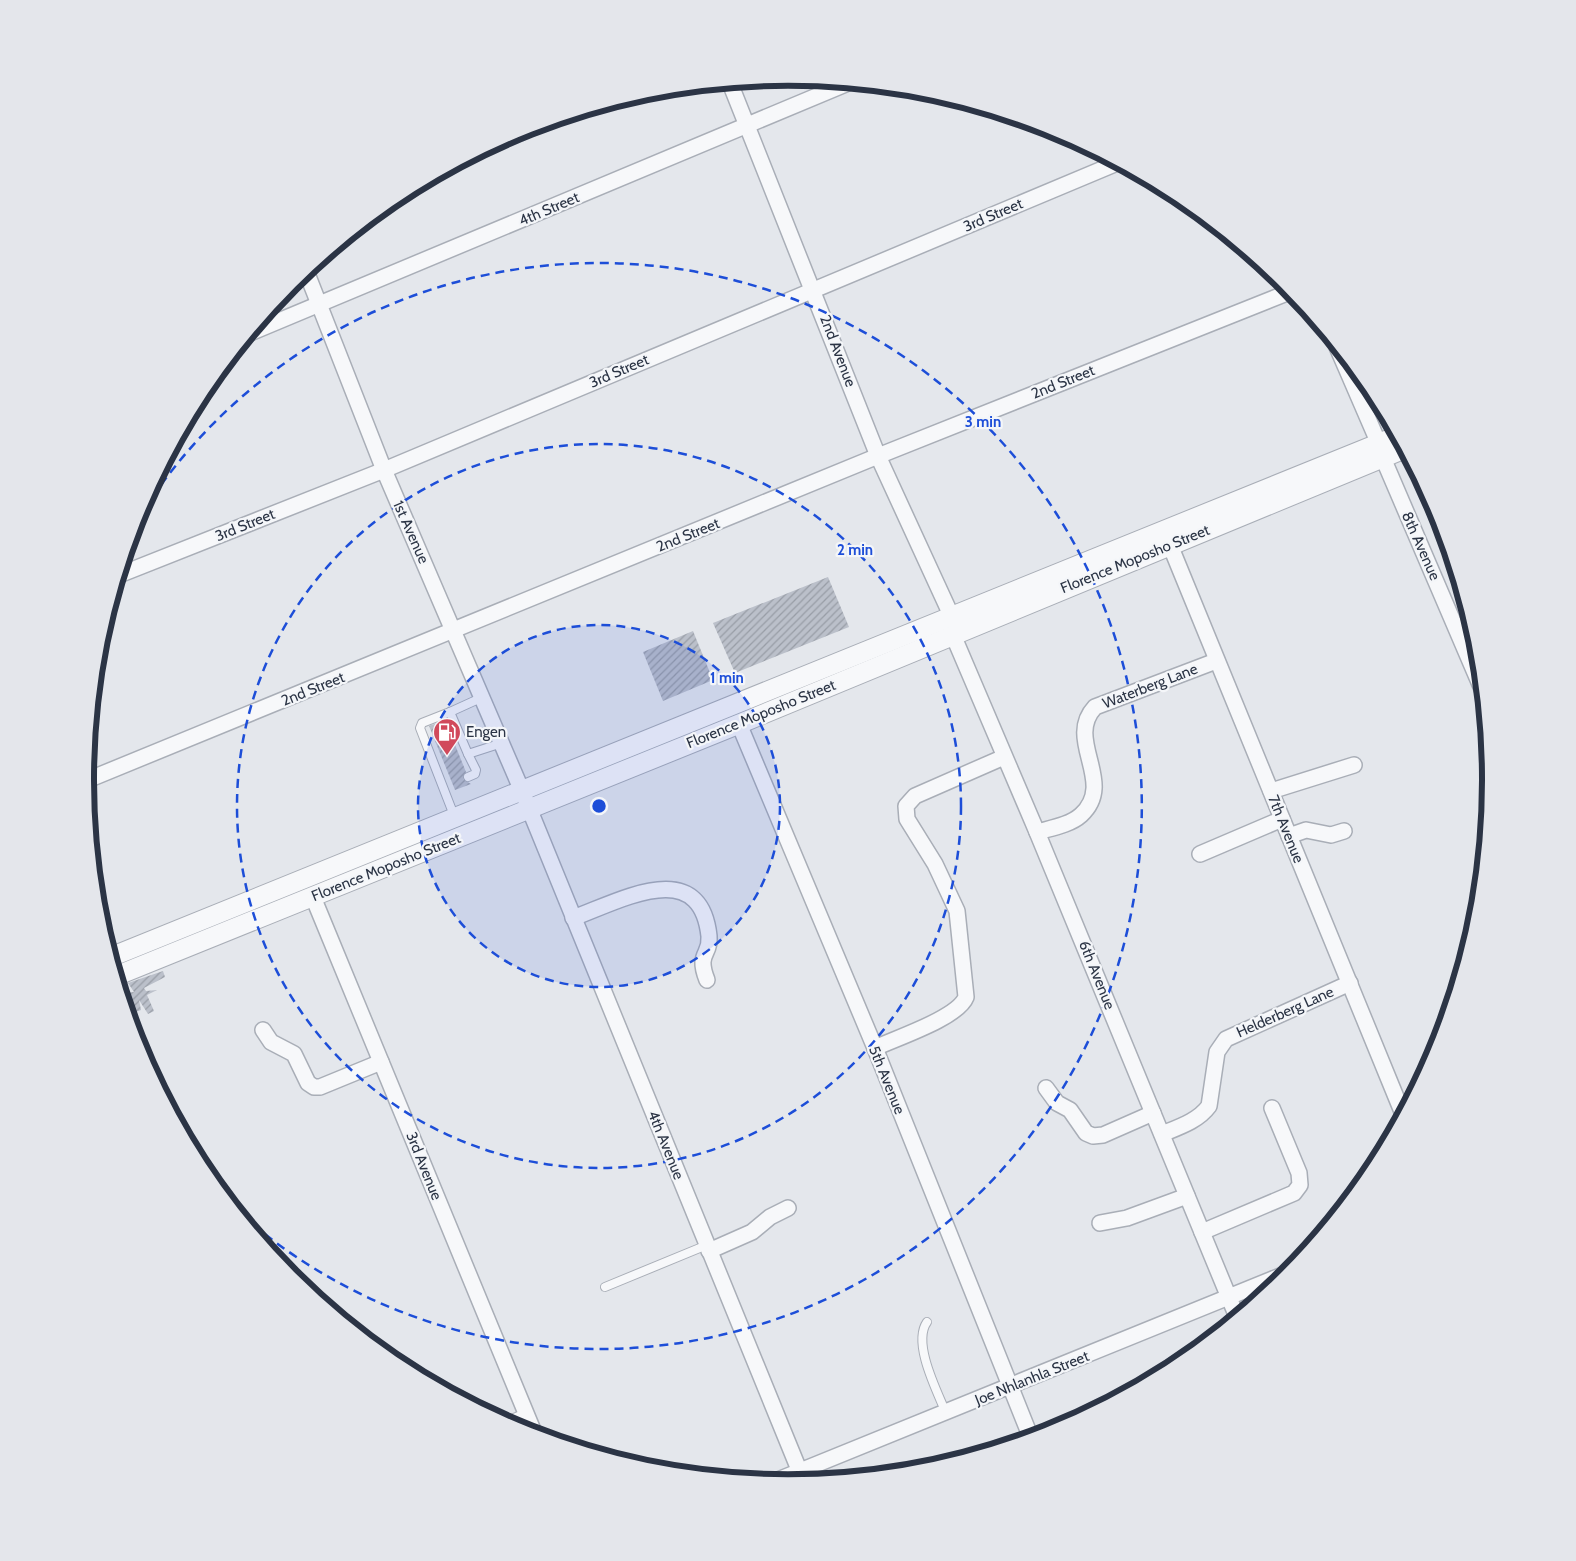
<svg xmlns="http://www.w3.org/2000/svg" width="1576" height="1561" font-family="Cabin,sans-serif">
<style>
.building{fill:url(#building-hatch)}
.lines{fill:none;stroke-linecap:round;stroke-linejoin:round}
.service-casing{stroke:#a9aeb7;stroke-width:10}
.minor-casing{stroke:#a9aeb7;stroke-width:18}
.tertiary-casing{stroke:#a9aeb7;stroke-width:21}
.service{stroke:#f7f8fa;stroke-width:8}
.minor{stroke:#f7f8fa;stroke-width:15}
.tertiary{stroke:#f7f8fa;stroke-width:19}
.ring{fill:none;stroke:#1d4ed8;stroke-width:2.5;stroke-dasharray:9 6}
.labels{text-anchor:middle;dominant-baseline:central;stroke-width:4.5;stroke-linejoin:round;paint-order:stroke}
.street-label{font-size:15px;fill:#2b3445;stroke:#f4f6f9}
.poi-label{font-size:15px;fill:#2b3445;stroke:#f4f6f9;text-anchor:start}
.rim{fill:none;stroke:#2b3445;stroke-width:6}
.centre{fill:#1d4ed8;stroke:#f4f6f9;stroke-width:2.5}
.ring-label{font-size:15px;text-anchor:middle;font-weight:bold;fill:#1d4ed8;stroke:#f4f6f9;stroke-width:4.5;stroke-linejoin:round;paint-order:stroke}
</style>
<defs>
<pattern id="building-hatch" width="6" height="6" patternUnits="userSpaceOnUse" patternTransform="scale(1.25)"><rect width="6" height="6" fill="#bbc0ca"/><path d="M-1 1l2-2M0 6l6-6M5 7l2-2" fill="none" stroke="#989da6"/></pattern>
</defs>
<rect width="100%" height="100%" fill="#e4e7ec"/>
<g class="building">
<path d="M828 577 849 627 735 673 713 623Z"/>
<path d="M693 631 713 680 663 701 643 652Z"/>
<path d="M445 720 466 772 463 779 471 784 455 790 429 726Z"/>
<path d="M163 971 165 977 144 988 146 991 157 990 147 995 154 1011 148 1014 139 1000 141 1010 128 1015 121 993 134 992 128 983Z"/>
</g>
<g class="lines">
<g class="service-casing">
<g id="service">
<path d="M483 697 450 712 468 754 502 743"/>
<path d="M450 712 422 723 420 728 455 818"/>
<path d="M468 754 476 770 475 774 468 777"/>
<path d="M605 1287 707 1245"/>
<path d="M927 1322C912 1343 937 1391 946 1413"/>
<path d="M504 1422 526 1413"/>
</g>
</g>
<g class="minor-casing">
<g id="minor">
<path d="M730 83 878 456 951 615"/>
<path d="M306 271 384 470 522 791 804 1482"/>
<path d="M250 333 848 83"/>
<path d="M1337 347 1379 444"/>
<path d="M1383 458 1482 689"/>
<path d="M1170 545 1403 1114"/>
<path d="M119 575 384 470 1117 163"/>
<path d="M953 635 1037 832 1237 1317"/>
<path d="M739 724 875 1048 1031 1438"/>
<path d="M85 781 878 456 1292 291"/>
<path d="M1271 791 1354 765"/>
<path d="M1037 832C1051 828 1070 825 1081 815 1117 782 1064 740 1095 707L1216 661"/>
<path d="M1289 836 1306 830 1331 835 1344 831"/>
<path d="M1200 854 1282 819"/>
<path d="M313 897 535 1435"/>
<path d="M573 918C620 901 700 855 709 936 711 956 696 952 707 980"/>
<path d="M263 1030 271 1042 294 1054 308 1083 314 1087H320L381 1062"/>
<path d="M875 1048C896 1038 958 1018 966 997L957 911 935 864 907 819 906 806 915 796 1004 757"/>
<path d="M1046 1088 1057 1103 1070 1110 1086 1133 1093 1136 1103 1135 1153 1113"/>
<path d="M1162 1134C1179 1127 1198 1121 1209 1106L1217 1052 1226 1039 1350 983"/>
<path d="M1100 1223 1127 1218 1187 1196"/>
<path d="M1202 1232 1294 1193 1300 1185 1299 1173 1272 1108"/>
<path d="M709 1251 752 1232 770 1217 788 1208"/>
<path d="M773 1482 1290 1272"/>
</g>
</g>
<g class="tertiary-casing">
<g id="tertiary">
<path d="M111 957 1397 436"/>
<path d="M116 976 739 724 1404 449"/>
</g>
</g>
<use href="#service" class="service"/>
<use href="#minor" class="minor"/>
<use href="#tertiary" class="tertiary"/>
</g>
<circle cx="599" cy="806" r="181" fill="#1d4ed8" fill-opacity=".12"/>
<g class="ring">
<circle cx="599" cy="806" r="181"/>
<circle cx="599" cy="806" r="362"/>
<path d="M136 522A543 543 0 1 1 236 1210"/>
</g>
<defs>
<g id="fuel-pin" transform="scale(1.4375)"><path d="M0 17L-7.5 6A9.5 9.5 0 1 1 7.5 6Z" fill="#d1495b" stroke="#f4f6f9"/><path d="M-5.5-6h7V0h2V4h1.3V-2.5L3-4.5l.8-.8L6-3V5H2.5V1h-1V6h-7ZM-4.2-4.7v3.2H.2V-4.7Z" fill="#fff"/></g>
</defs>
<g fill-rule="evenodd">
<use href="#fuel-pin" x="447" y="732"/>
</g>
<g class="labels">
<g class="street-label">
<text transform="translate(549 209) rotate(-23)">4th Street</text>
<text transform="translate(993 215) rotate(-23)">3rd Street</text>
<text transform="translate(838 351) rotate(69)">2nd Avenue</text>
<text transform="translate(619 371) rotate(-23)">3rd Street</text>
<text transform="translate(1063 382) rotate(-22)">2nd Street</text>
<text transform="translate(245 525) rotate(-22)">3rd Street</text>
<text transform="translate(411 532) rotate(66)">1st Avenue</text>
<text transform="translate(688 535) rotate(-22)">2nd Street</text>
<text transform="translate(1421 546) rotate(66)">8th Avenue</text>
<text transform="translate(1135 559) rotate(-22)">Florence Moposho Street</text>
<text transform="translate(1150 686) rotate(-21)">Waterberg Lane</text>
<text transform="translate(313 689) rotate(-22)">2nd Street</text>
<text transform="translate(761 714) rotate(-22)">Florence Moposho Street</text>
<text transform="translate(1286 829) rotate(68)">7th Avenue</text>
<text transform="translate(386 867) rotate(-22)">Florence Moposho Street</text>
<text transform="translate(1097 975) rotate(68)">6th Avenue</text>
<text transform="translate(1285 1012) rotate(-24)">Helderberg Lane</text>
<text transform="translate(887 1080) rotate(68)">5th Avenue</text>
<text transform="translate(666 1145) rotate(68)">4th Avenue</text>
<text transform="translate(424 1166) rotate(68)">3rd Avenue</text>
<text transform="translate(1032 1378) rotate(-22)">Joe Nhlanhla Street</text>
</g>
<g class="poi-label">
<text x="466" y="732">Engen</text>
</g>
</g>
<path d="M0 0H1576V1561H0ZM94 780a694 694 0 1 1 1388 0a694 694 0 1 1-1388 0Z" fill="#e4e6eb" fill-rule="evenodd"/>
<path class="rim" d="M94 780a694 694 0 1 1 1388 0a694 694 0 1 1-1388 0Z"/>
<circle cx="599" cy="806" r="8" class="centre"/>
<g class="ring-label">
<text x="983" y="427">3 min</text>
<text x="855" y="555">2 min</text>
<text x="727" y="683">1 min</text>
</g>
</svg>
